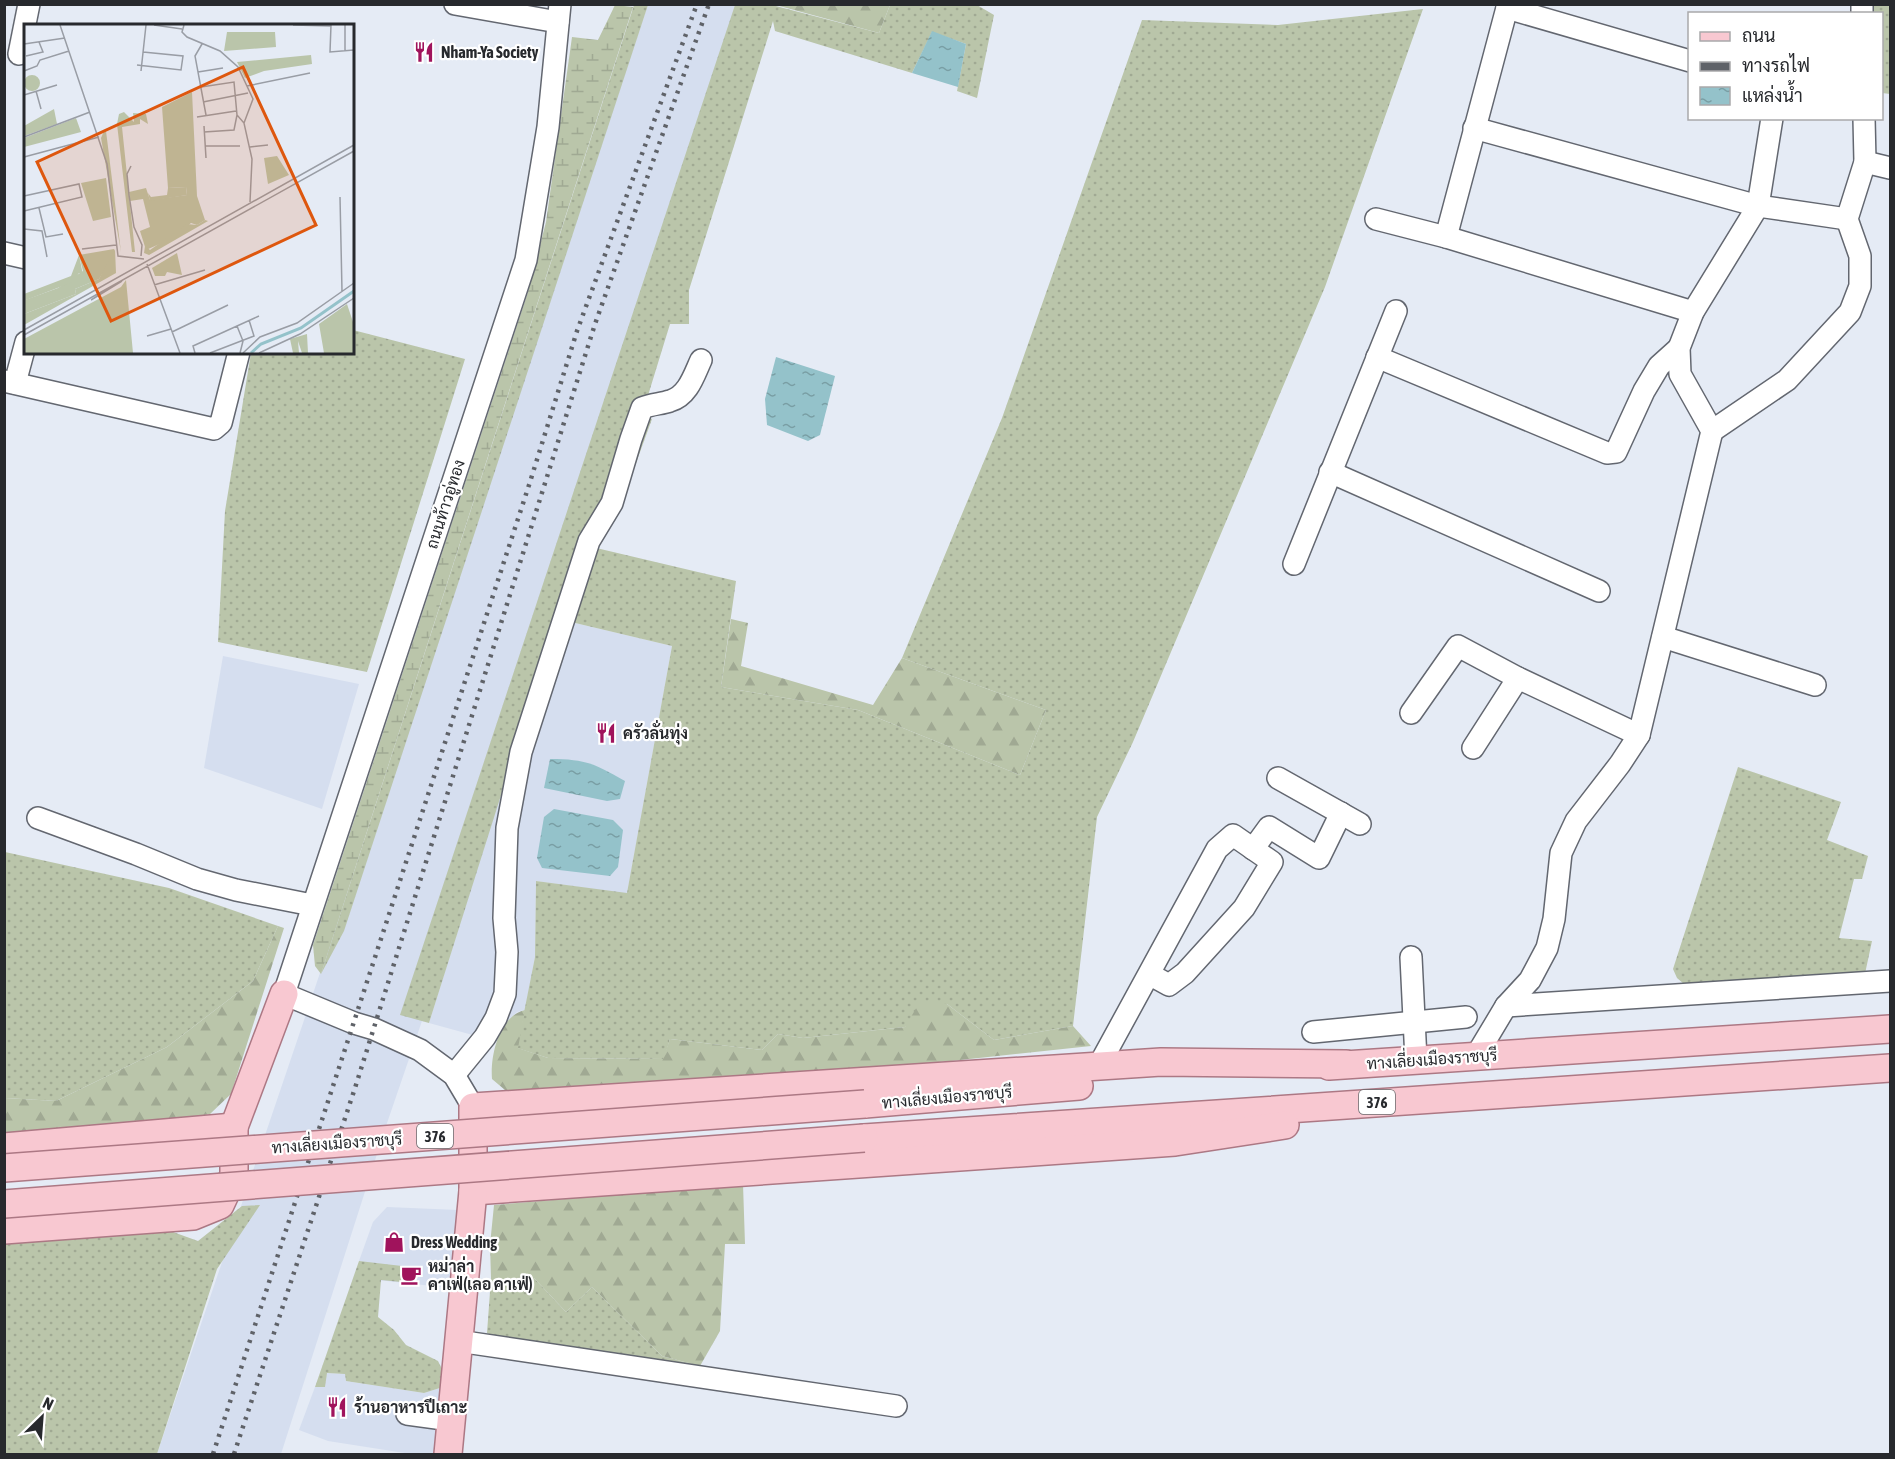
<svg xmlns="http://www.w3.org/2000/svg" width="1895" height="1459" font-family="'Asap Condensed',Sarabun,sans-serif">
<style>
.built{fill:#d5deef}
.grass{fill:url(#grass-dots)}
.forest{fill:url(#forest-firs)}
.wetland{fill:url(#wetland-marsh)}
.water{fill:url(#water-ripples)}
.lines{fill:none;stroke-linecap:round;stroke-linejoin:round}
.minor-casing{stroke:#636770;stroke-width:24}
.major-casing{stroke:#ac7884;stroke-width:30}
.minor{stroke:#fff;stroke-width:21}
.major{stroke:#f8c8d1;stroke-width:27}
.rail{stroke:#5f6268;stroke-width:4.5;stroke-dasharray:3 6;stroke-linecap:butt}
.major-bridge-casing{stroke:#ac7884;stroke-width:30;stroke-linecap:butt}
.major-bridge{stroke:#f8c8d1;stroke-width:27}
.labels{text-anchor:middle;dominant-baseline:central;stroke-width:4.5;stroke-linejoin:round;paint-order:stroke}
.shield{fill:#fff;stroke:#68696c;stroke-width:1.5}
.shield-label{font-size:15px;font-weight:bold;fill:#27292d}
.poi-label{font-size:16px;font-weight:bold;fill:#27292d;stroke:#fff;text-anchor:start}
.street-label{font-size:16px;fill:#27292d;stroke:#fff}
.inset-river{fill:none;stroke:#94c2ca;stroke-width:3}
.inset-road{fill:none;stroke:#999da5;stroke-width:1.5}
.view{fill:#de570e;fill-opacity:0.15;stroke:#de570e;stroke-width:3}
.inset-edge{fill:none;stroke:#27292d;stroke-width:3}
</style>
<defs>
<pattern id="grass-dots" width="8" height="8" patternUnits="userSpaceOnUse" patternTransform="scale(1.5)"><rect width="8" height="8" fill="#bac5aa"/><path d="M2 2h.1M6 6h.1" fill="none" stroke="#a0a993" stroke-width="1.8" stroke-linecap="round"/></pattern>
<pattern id="forest-firs" width="22" height="20" patternUnits="userSpaceOnUse" patternTransform="scale(1.5)"><rect width="22" height="20" fill="#bac5aa"/><path d="M5 1l3.5 6h-7zM16 11l3.5 6h-7z" fill="#a0a993"/></pattern>
<pattern id="wetland-marsh" width="20" height="14" patternUnits="userSpaceOnUse" patternTransform="scale(1.5)"><rect width="20" height="14" fill="#bac5aa"/><path d="M1 5h8M5 5V1M11 12h8M15 12V8" fill="none" stroke="#a0a993"/></pattern>
<pattern id="water-ripples" width="26" height="14" patternUnits="userSpaceOnUse" patternTransform="scale(1.5)"><rect width="26" height="14" fill="#94c2ca"/><path d="M2 4q2-2 4 0t4 0M15 11q2-2 4 0t4 0" fill="none" stroke="#799ea4"/></pattern>
</defs>
<rect width="100%" height="100%" fill="#e5ebf5"/>
<g class="built">
<path d="M648 5H763L571 622 672 646 627 894 536 881 535 957 525 1010 517 1012 503 1026 498 1042 429 1023 508 770 386 1126 281 1454H157Z"/>
<path d="M223 656 359 684 322 809 204 768Z"/>
<path d="M387 1207 458 1210 451 1288 368 1279 359 1261 373 1222Z"/>
<path d="M326 1373 345 1374 346 1381 424 1393 443 1387 439 1454H411L328 1441 299 1430 315 1387H325Z"/>
</g>
<g class="grass">
<path d="M634 5H648L344 931 321 974Z"/>
<path d="M735 5H772L879 33 890 5H977L994 15 977 98 957 91 966 44 932 32 912 73 775 31 773 21 689 290V324H670L642 415 652 419 615 521 596 513 557 618 429 1023 400 1015Z"/>
<path d="M1870 5H1890V94L1882 93V14L1871 13Z"/>
<path d="M1423 9 1325 287 1133 742 1097 817 1073 1026 994 1040 947 1004 905 1027 803 1038 778 1034 762 1050 670 1039 664 1059 548 1058 517 1048 535 957 536 881 627 893 672 646 571 622 592 547 736 581 721 687 858 710 1020 775 1046 710 902 658 1002 418 1142 20 1278 25Z"/>
<path d="M353 330 465 359 367 672 218 642 225 511 251 353 352 352Z"/>
<path d="M1738 767 1841 802 1827 840 1868 856 1862 879H1854L1839 938 1872 941 1863 983 1684 984 1677 978 1673 969Z"/>
<path d="M5 852 169 888 278 926 253 981 167 1047 56 1101 5 1098Z"/>
<path d="M260 1205 217 1269 157 1454H5V1242L173 1232 198 1241 242 1206Z"/>
<path d="M359 1261 402 1266 401 1282 381 1280 378 1317 394 1330 406 1345 438 1361 444 1373 443 1387 424 1393 346 1381 345 1374 327 1373 325 1387H315Z"/>
<path d="M491 1278H534L566 1312 592 1287 662 1356 700 1366 694 1374 493 1336 487 1333Z"/>
</g>
<g class="forest">
<path d="M772 4H890V5L879 33Z"/>
<path d="M731 619 748 623 741 666 873 705 902 658 1046 710 1020 775 858 710 721 687Z"/>
<path d="M278 926 284 928 231 1094 210 1114 178 1120 5 1134V1098L56 1101 167 1047 253 981Z"/>
<path d="M921 1000 947 1004 994 1040 1073 1026 1091 1046 951 1061 524 1095 505 1090 492 1079C490 1056 499 1016 525 1010L518 1048 548 1058 663 1059 670 1039 762 1050 778 1034 803 1038 905 1027Z"/>
<path d="M743 1184 745 1244H725L720 1331 700 1366 662 1356 592 1287 566 1312 534 1278H491L490 1245 494 1205Z"/>
</g>
<path class="wetland" d="M615 5 633 7 321 974 315 966 313 945 528 292 546 222 572 37 598 40Z"/>
<g class="water">
<path d="M932 31 966 44 958 87 912 73Z"/>
<path d="M776 357 835 376 820 435 808 441 767 425 765 399Z"/>
<path d="M550 759C586 759 595 764 625 781L620 799 607 801 544 788Z"/>
<path d="M554 809 613 820 623 830 618 867 610 876 542 868 537 858 544 817Z"/>
</g>
<g class="lines">
<g class="minor-casing">
<g id="minor">
<path d="M455 4 558 22"/>
<path d="M1862 4V14"/>
<path d="M1507 8 1690 61"/>
<path d="M19 54 29 4"/>
<path d="M1474 128 1758 206 1847 219"/>
<path d="M1865 162 1890 168"/>
<path d="M1376 219 1446 237 1693 312"/>
<path d="M1446 237 1508 4"/>
<path d="M4 253 26 258"/>
<path d="M1377 357 1607 453 1616 452 1644 391 1659 366 1679 348"/>
<path d="M4 381 214 429 221 423 239 352"/>
<path d="M15 383 26 342"/>
<path d="M1712 431 1787 380 1850 312 1860 286V256L1847 219 1865 162 1864 118"/>
<path d="M1330 472 1599 591"/>
<path d="M1294 564 1396 311"/>
<path d="M1663 637 1815 685"/>
<path d="M1411 713 1458 646 1518 678 1639 735"/>
<path d="M1473 748 1518 678"/>
<path d="M1278 778 1360 824"/>
<path d="M38 818 136 854 197 879 236 890 312 905"/>
<path d="M1253 849 1269 827 1319 858 1341 813"/>
<path d="M1411 957 1416 1060"/>
<path d="M1506 1006 1890 981"/>
<path d="M1313 1032 1466 1017"/>
<path d="M1476 1056 1506 1006 1530 980 1547 948 1554 919 1561 853 1576 821 1620 764 1639 735 1712 431 1680 374 1679 348 1693 312 1758 206 1772 118"/>
<path d="M1098 1067 1217 849 1233 835 1272 862 1244 908 1185 973 1169 985 1149 974"/>
<path d="M454 1075 485 1037 496 1018 505 994 507 952 504 918 507 828 521 752 589 541 612 503 631 439 642 408C652 404 661 404 670 401 688 396 694 375 701 360"/>
<path d="M473 1107 454 1075 420 1050 374 1029 354 1023 284 994 526 260 548 127 560 4"/>
<path d="M458 1341 896 1406"/>
<path d="M407 1414 451 1420"/>
</g>
</g>
<g class="major-casing">
<g id="major">
<path d="M1329 1066 1890 1029"/>
<path d="M865 1104 1079 1086"/>
<path d="M234 1127 284 994"/>
<path d="M864 1138 1890 1068"/>
<path d="M4 1147 234 1127V1175L220 1205 193 1216 4 1230"/>
<path d="M473 1191 1175 1142 1285 1125"/>
<path d="M448 1454 473 1191V1107L1161 1062 1346 1064"/>
</g>
</g>
<use href="#minor" class="minor"/>
<use href="#major" class="major"/>
<g class="rail">
<path d="M213 1454 530 482 577 331 697 4"/>
<path d="M234 1454 355 1088 595 324 709 4"/>
</g>
<g class="major-bridge-casing">
<g id="major-bridge">
<path d="M4 1168 865 1104"/>
<path d="M4 1204 864 1138"/>
</g>
</g>
<use href="#major-bridge" class="major-bridge"/>
</g>
<defs>
<g id="restaurant-bare" transform="scale(1.62)"><path d="M-5-6h1v4h1v-4h1v4h1v-4h1v5L-1.5 .5V6h-2V.5L-5-1ZM5-6V6H3V1.5H1.5Q1.5-4 5-6Z" fill="#a0135c" stroke="#fff" stroke-width="2.5" paint-order="stroke"/></g>
<g id="shop-bare" transform="scale(1.62)"><path d="M-5-2.5h2.3a2.7 3.5 0 0 1 5.4 0H5L5.5 6h-11ZM-1.5-2.5h3a1.5 2.3 0 0 0-3 0Z" fill="#a0135c" stroke="#fff" stroke-width="2.5" paint-order="stroke"/></g>
<g id="cafe-bare" transform="scale(1.62)"><path d="M-5.5-4.5H6V0H3Q3 3.5 0 3.5H-2.5Q-5.5 3.5-5.5 0ZM3-3.2v2h1.7v-2ZM-6 4.5H4V6H-6Z" fill="#a0135c" stroke="#fff" stroke-width="2.5" paint-order="stroke"/></g>
</defs>
<g fill-rule="evenodd">
<use href="#restaurant-bare" x="424" y="52"/>
<use href="#restaurant-bare" x="606" y="733"/>
<use href="#shop-bare" x="394" y="1242"/>
<use href="#cafe-bare" x="411" y="1275"/>
<use href="#restaurant-bare" x="337" y="1407"/>
</g>
<g class="labels">
<g class="shield">
<rect x="1359" y="1090" width="36" height="24" rx="4.5"/>
<rect x="417" y="1124" width="36" height="24" rx="4.5"/>
</g>
<g class="shield-label">
<text x="1377" y="1102">376</text>
<text x="435" y="1136">376</text>
</g>
<g class="poi-label">
<text x="441" y="52">Nham-Ya Society</text>
<text x="623" y="733">ครัวลั่นทุ่ง</text>
<text x="411" y="1242">Dress Wedding</text>
<text x="428" y="1266">หม่าล่า<tspan x="428" dy="18">คาเฟ่(เลอ คาเฟ่)</tspan></text>
<text x="354" y="1407">ร้านอาหารปีเถาะ</text>
</g>
<g class="street-label">
<text transform="translate(445 504) rotate(-72)">ถนนท้าวอู่ทอง</text>
<text transform="translate(1432 1059) rotate(-4)">ทางเลี่ยงเมืองราชบุรี</text>
<text transform="translate(947 1097) rotate(-5)">ทางเลี่ยงเมืองราชบุรี</text>
<text transform="translate(337 1143) rotate(-4)">ทางเลี่ยงเมืองราชบุรี</text>
</g>
</g>
<g transform="translate(24 24)">
<rect width="330" height="330" fill="#e5ebf5"/>
<path d="M203 8H251L252 23 200 27ZM287 31 288 40 240 47 221 54 213 38ZM0 59a8 8 0 1 1 16 0a8 8 0 1 1-16 0ZM168 68 173 172 181 196 173 201 167 199 149 214 122 226 116 207 126 203 119 175 106 177 105 168 122 164 126 176 163 171 162 163 144 164 138 83ZM30 85 33 100 0 112V102ZM100 88 110 98 109 89 122 90 124 100 116 95V100L98 103 111 228H108L93 100 95 90ZM52 94 57 108 0 123V114ZM253 132 265 151 244 160 240 134ZM82 154 87 193 69 197 57 159ZM90 225V232L75 255 51 265 52 270 0 290 1 276 34 264 59 247 55 231ZM102 256 109 329H0V315L97 263ZM323 280 330 301V329H300L295 300ZM283 310 284 329H278L274 317 275 329H269L266 315Z" fill="#bac5aa"/>
<path d="M162 163 163 171 126 177 124 169 127 173 143 171 144 164ZM181 196 184 197 125 231 120 229 121 222 126 226 163 200 173 201ZM91 225 92 249 0 301V290L52 270 51 265 75 255ZM153 229 158 251 143 248 141 252H131L128 244ZM55 231 59 251 55 249 49 258 2 276 0 280V270L47 252Z" fill="#bac5aa"/>
<path d="M80 107H82L97 228 77 114Z" fill="#bac5aa"/>
<path class="inset-river" d="M227 329 237 320 277 304 330 267"/>
<path class="inset-road" d="M36 1 83 140 94 232 120 235M130 1 158 5M160 1 158 8 163 13 196 27 214 43 229 75 220 99M269 1 307 2M307 1 306 28 330 26M0 20 41 14M178 20 171 32 182 91M321 27V1M2 32 19 28 15 18M113 41 157 46 159 32 119 28M0 47 13 42 16 36 45 27M117 47 122 1M174 48 199 44M223 62 286 49M177 63 210 58 213 91 220 99 228 135 226 178M12 67 17 85M0 71 33 61M179 78 224 69M173 93 212 87M180 102 182 134M180 108 210 106 213 91M0 113 66 88M181 122H216M226 123 244 121M0 133 75 113M107 142 103 150 105 171 110 203 118 221 117 232M0 172 55 160 58 173 0 187M316 173 318 267M15 184 22 213 39 210M0 205 18 207 23 233M58 225 92 221M123 240 156 329M130 261 181 246M67 276 98 257M213 302 219 317 216 329M0 306 330 121M148 308 204 281M0 311 330 127M123 312 147 305M171 329 169 322 235 292M186 329 230 312 225 296M219 329 236 313 273 299 330 259M235 329 276 310 330 274"/>
<path class="view" d="M219 43 292 201 87 297 13 138Z"/>
<rect width="330" height="330" class="inset-edge"/>
</g>
<rect width="1895" height="1459" fill="none" stroke="#27292d" stroke-width="12"/>
<rect x="1688" y="12" width="195" height="108" fill="#ffffff" stroke="#a9a9ab" stroke-width="1.5"/>
<rect x="1700" y="32" width="30" height="9" fill="#f8c8d1" stroke="#a9a9ab" stroke-width="1.5"/>
<text x="1742" y="42" font-size="18" fill="#27292d">ถนน</text>
<rect x="1700" y="62" width="30" height="9" fill="#5f6268" stroke="#a9a9ab" stroke-width="1.5"/>
<text x="1742" y="72" font-size="18" fill="#27292d">ทางรถไฟ</text>
<rect x="1700" y="87" width="30" height="18" fill="url(#water-ripples)" stroke="#a9a9ab" stroke-width="1.5"/>
<text x="1742" y="102" font-size="18" fill="#27292d">แหล่งน้ำ</text>
<g transform="translate(42 1417) rotate(25)" stroke="#ffffff" stroke-width="4.5" paint-order="stroke">
<path d="M0-4.5L10 22L0 15L-10 22Z" fill="#27292d"/>
<text y="-9" font-size="16" font-weight="bold" text-anchor="middle" fill="#27292d">N</text>
</g>
</svg>
